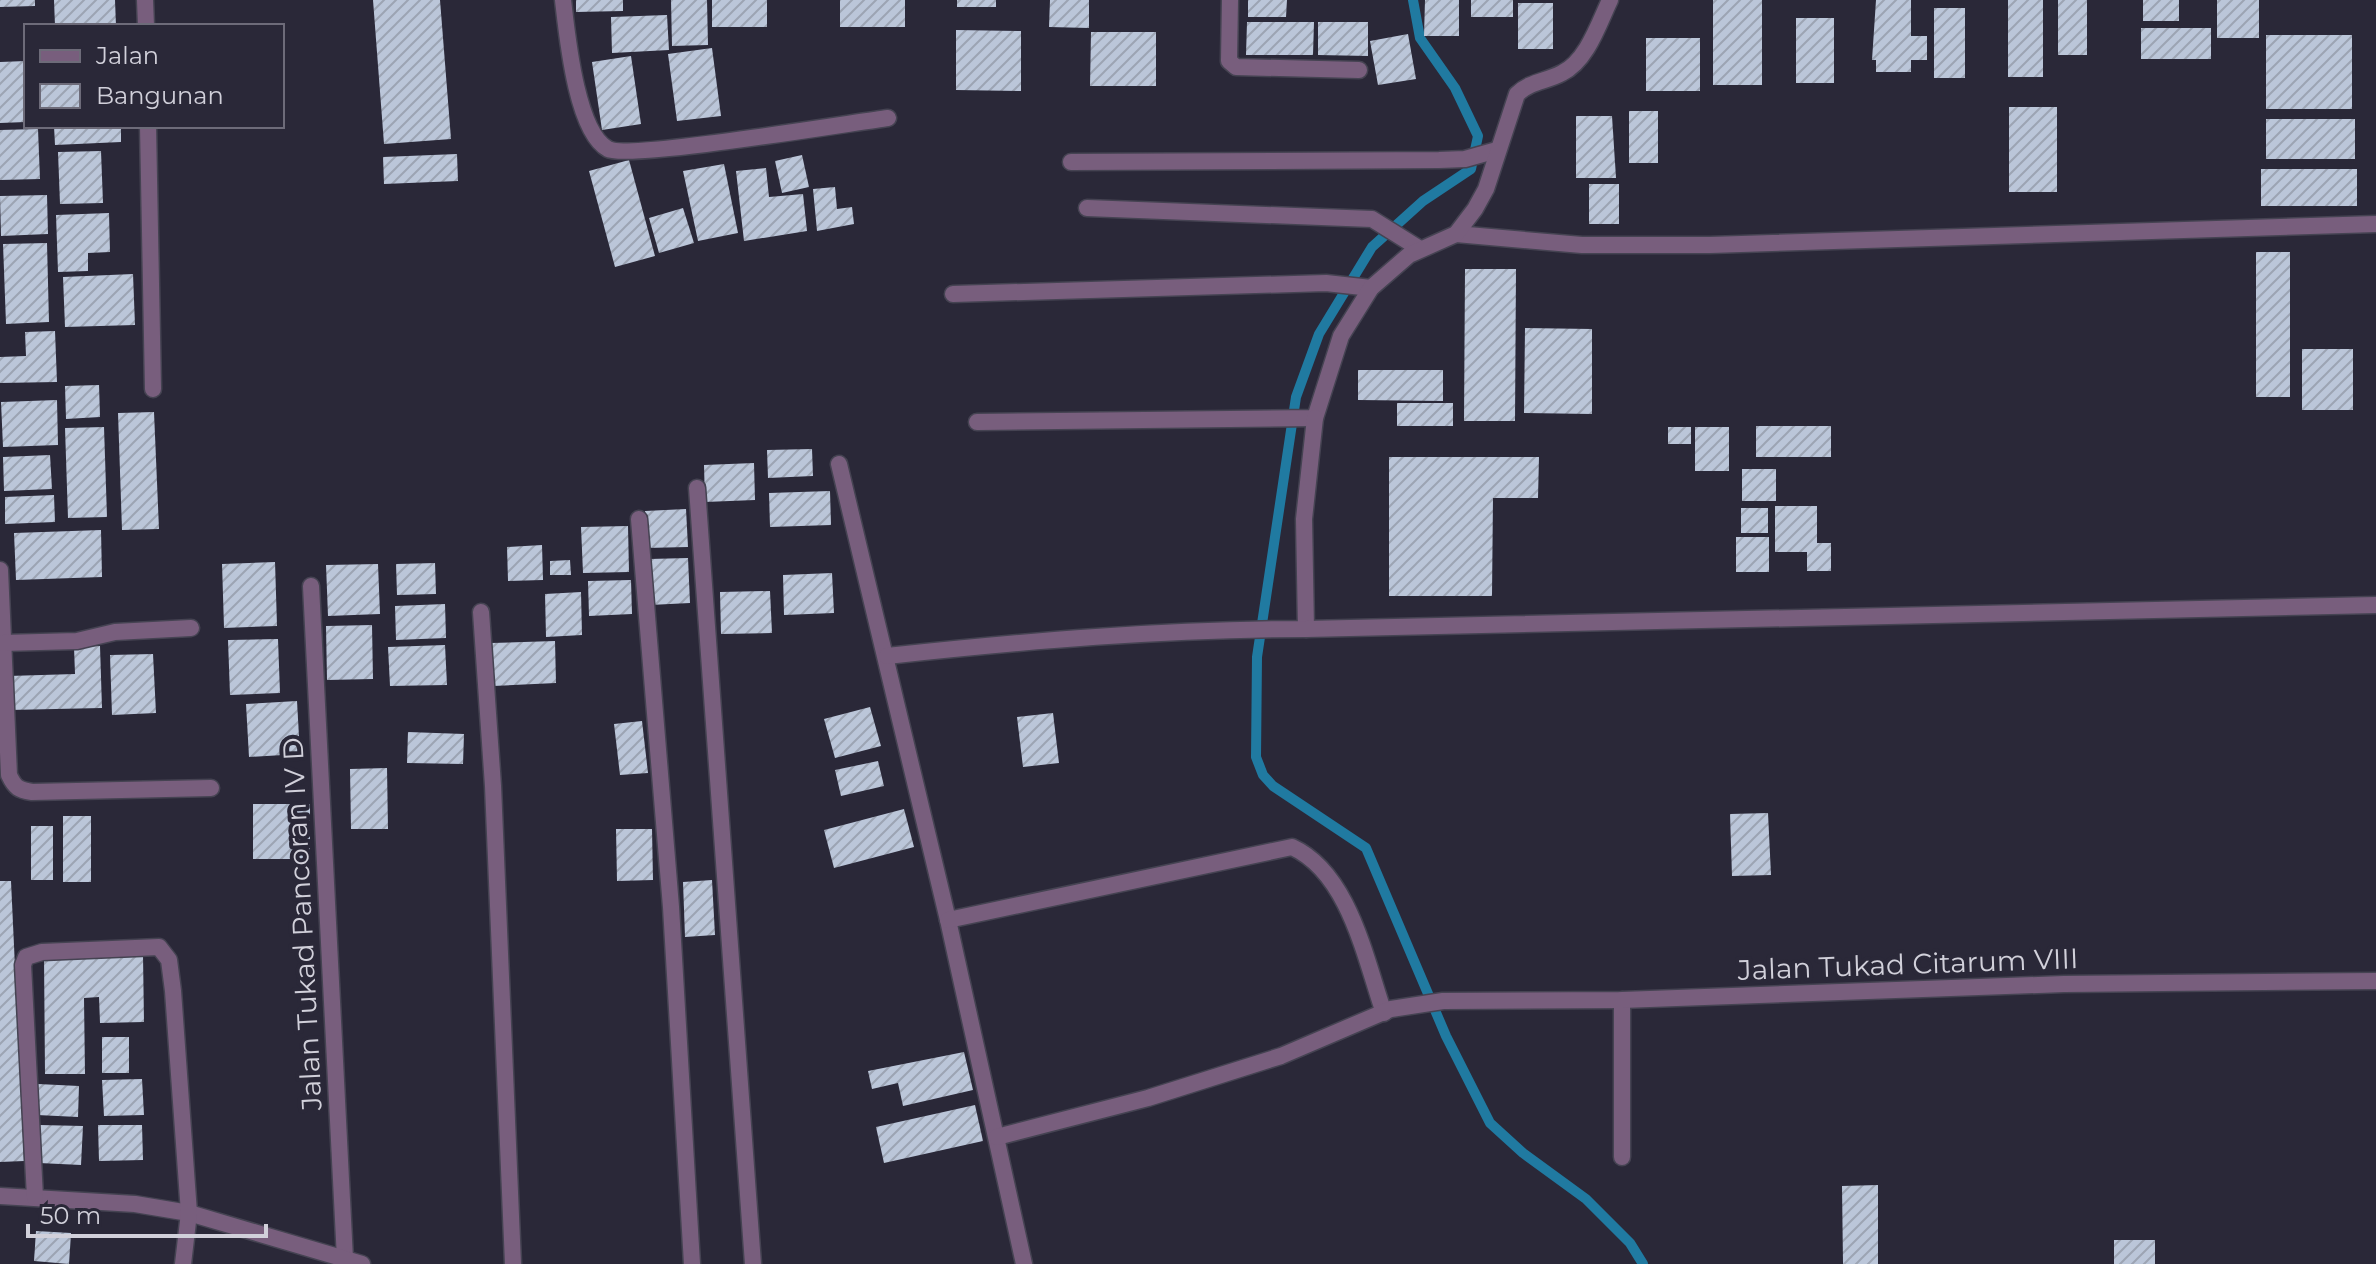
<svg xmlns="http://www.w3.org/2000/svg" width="2376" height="1264" font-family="Montserrat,sans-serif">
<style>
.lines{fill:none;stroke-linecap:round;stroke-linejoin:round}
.stream{stroke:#207aa1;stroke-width:10}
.building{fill:url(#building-hatch)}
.minor-casing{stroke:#454352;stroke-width:19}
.minor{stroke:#785e7d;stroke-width:16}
.labels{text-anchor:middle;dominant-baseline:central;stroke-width:8;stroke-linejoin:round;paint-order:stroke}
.street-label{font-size:28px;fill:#d1d0da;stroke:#2a2838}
</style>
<defs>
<pattern id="building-hatch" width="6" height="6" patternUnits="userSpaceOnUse" patternTransform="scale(2)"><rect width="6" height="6" fill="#bbc6d9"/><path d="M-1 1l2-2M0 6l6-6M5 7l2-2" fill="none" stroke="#9ca4b3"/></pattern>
</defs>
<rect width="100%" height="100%" fill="#2a2838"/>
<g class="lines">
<path class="stream" d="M1413 0 1420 38 1455 88 1478 136 1471 169 1423 201 1372 247 1319 334 1296 397 1257 657 1256 757 1263 775 1273 786 1366 848 1446 1036 1490 1123 1523 1153 1586 1199 1630 1243 1643 1264"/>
</g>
<g class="building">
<path d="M0 0H35V6L0 7Z"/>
<path d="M54 0H115L116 26H55Z"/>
<path d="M373 0H440L451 139 384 144Z"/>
<path d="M576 0H623V11L576 12Z"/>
<path d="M671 0H707L708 45 672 46Z"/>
<rect x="712" y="0" width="55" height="27"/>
<rect x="840" y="0" width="65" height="27"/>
<rect x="957" y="0" width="39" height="7"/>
<path d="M1050 0H1089V28L1049 27Z"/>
<path d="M1248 0H1287L1286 17H1248Z"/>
<path d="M1425 0H1459V36H1424Z"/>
<rect x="1471" y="0" width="42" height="17"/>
<rect x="1713" y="0" width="49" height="85"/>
<path d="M1876 0H1911V36H1927V60H1911V72H1876V60H1872Z"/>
<rect x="2008" y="0" width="35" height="77"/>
<rect x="2058" y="0" width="29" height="55"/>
<rect x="2143" y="0" width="36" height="21"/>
<rect x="2217" y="0" width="42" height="38"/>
<rect x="1518" y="3" width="35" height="46"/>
<rect x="1934" y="8" width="31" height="70"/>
<path d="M667 15 669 50 612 53 611 17Z"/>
<rect x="1796" y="18" width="38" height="65"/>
<path d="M1247 22H1314L1313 55H1246Z"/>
<path d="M1318 22H1368V56L1318 55Z"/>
<rect x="2141" y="28" width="70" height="31"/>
<path d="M956 30 1021 31V91L956 90Z"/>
<path d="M1091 32H1156V86H1090Z"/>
<path d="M1408 34 1416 79 1378 85 1370 41Z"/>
<rect x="2266" y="35" width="86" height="74"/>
<rect x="1646" y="38" width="54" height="53"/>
<path d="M712 48 721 116 677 121 668 54Z"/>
<path d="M631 56 641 124 602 130 592 62Z"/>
<path d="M26 61V122L0 123V62Z"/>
<rect x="2009" y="107" width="48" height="85"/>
<rect x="1629" y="111" width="29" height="52"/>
<path d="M1576 116H1612L1616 178H1576Z"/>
<rect x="2266" y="119" width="89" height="40"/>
<path d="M54 126H121V142L55 145Z"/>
<path d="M38 129 40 179 0 180V130Z"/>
<path d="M101 151 103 203 60 204 58 152Z"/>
<path d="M457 154 458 181 384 184 383 157Z"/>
<path d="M802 155 809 187 782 193 775 161Z"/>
<path d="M629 160 655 256 615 267 589 171Z"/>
<path d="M724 164 738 233 698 241 683 171Z"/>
<path d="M766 168 769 197 803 194 807 231 744 241 736 171Z"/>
<rect x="2261" y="169" width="96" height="37"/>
<rect x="1589" y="184" width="30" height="40"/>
<path d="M835 187 837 209 852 207 854 224 817 231 813 189Z"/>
<path d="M47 195 48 234 1 236 0 196Z"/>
<path d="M683 208 694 243 659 253 649 218Z"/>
<path d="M109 213 110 252 88 253V271L58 272 56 215Z"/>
<path d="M47 243 49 322 6 324 3 244Z"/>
<rect x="2256" y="252" width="34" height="145"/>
<path d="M1465 269H1516L1515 421H1464Z"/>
<path d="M133 274 135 325 65 327 63 277Z"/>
<path d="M1525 328 1592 329V414L1524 413Z"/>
<path d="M55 331 57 382 0 383V357L26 356 25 332Z"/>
<rect x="2302" y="349" width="51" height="61"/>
<path d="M1358 370H1443V401L1358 400Z"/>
<path d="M99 385 100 417 66 419 65 386Z"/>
<path d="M57 400 58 445 3 447 1 402Z"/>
<rect x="1397" y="403" width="56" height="23"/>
<path d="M154 412 159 529 122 530 118 413Z"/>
<rect x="1756" y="426" width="75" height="31"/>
<path d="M104 427 107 517 68 518 65 428Z"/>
<rect x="1668" y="427" width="23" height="17"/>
<rect x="1695" y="427" width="34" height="44"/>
<path d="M812 449 813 476 768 478 767 450Z"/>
<path d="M50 455 52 489 4 491 3 457Z"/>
<path d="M1389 457H1539L1538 498H1493L1492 596H1389Z"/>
<path d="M754 463 755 500 705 502 704 465Z"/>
<rect x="1742" y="469" width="34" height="32"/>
<path d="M830 491 831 525 770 527 769 493Z"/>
<path d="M54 495 55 522 5 524V497Z"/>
<path d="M1775 506H1817V543H1831V571H1807V552H1775Z"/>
<rect x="1741" y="508" width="27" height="25"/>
<path d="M686 509 688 547 646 548 645 511Z"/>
<path d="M628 526 629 572 583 573 581 527Z"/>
<path d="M101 530 102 577 16 580 14 533Z"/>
<rect x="1736" y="537" width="33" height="35"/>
<path d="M542 545 543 580 508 581 507 547Z"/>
<path d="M688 558 690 603 650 605 649 559Z"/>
<path d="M570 560 571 575H550V561Z"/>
<path d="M275 562 277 626 224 628 222 564Z"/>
<path d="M435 563 436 594 397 595 396 564Z"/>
<path d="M378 564 380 614 328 616 326 565Z"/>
<path d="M832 573 834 613 784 615 783 575Z"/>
<path d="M631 580 632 614 589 616 588 581Z"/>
<path d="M770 591 772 633 721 634 720 592Z"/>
<path d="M581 592 582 635 546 637 545 594Z"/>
<path d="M445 604 446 638 396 640 395 606Z"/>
<path d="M372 625 373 679 327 680 326 626Z"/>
<path d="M278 639 280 693 230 695 228 640Z"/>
<path d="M555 641 556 683 493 686 491 643Z"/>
<path d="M445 645 447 685 390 686 388 647Z"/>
<path d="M100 646 102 708 9 710 8 676 75 674 74 647Z"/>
<path d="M153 654 156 713 112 715 110 655Z"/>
<path d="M297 701 300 754 249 757 246 704Z"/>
<path d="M870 707 881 746 835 758 824 719Z"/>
<path d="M1053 713 1059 763 1023 767 1017 717Z"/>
<path d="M642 721 648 773 620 775 614 724Z"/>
<path d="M408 732 464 734 463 764 407 763Z"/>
<path d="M878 761 884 786 841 796 835 770Z"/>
<path d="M387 768 388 829H351L350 769Z"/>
<rect x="253" y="804" width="57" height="55"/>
<path d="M904 809 914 847 834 868 824 830Z"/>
<path d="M1768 813 1771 875 1732 876 1730 814Z"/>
<rect x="63" y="816" width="28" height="66"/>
<rect x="31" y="826" width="22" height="54"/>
<path d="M616 829H652L653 880 617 881Z"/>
<path d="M712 880 715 935 685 937 683 882Z"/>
<path d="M0 881H11L24 1161 0 1162Z"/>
<path d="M143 955 144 1022 100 1023 99 997 84 998 85 1074H45L44 957Z"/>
<rect x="102" y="1037" width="27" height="36"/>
<path d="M964 1052 973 1090 903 1106 898 1083 872 1089 868 1071Z"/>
<path d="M142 1079 144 1115 104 1116 102 1080Z"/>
<path d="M38 1084 79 1086 78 1117 37 1115Z"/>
<path d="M975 1105 983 1141 884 1163 876 1127Z"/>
<path d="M40 1125 83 1126 81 1165 39 1163Z"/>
<path d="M98 1125H142L143 1160 99 1161Z"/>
<path d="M1878 1185V1264H1843L1842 1186Z"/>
<path d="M36 1231 71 1233 69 1264 34 1261Z"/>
<rect x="2114" y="1240" width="41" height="24"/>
</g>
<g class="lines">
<g class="minor-casing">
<g id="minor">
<path d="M145 0 146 26"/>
<path d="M563 0C567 34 576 132 608 149 627 160 850 123 888 118"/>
<path d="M1230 0 1229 61 1236 67 1359 70"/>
<path d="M148 126 153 389"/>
<path d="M1071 162 1439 160 1465 159 1497 150"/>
<path d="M1087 208 1372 219 1420 249"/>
<path d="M1456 234 1582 245H1710L2376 224"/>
<path d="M953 294 1326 283 1371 288"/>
<path d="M977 422 1315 418 1341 336 1371 288 1409 255 1456 234 1475 209 1486 189 1517 94C1531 81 1545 82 1562 73 1587 61 1599 23 1610 0"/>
<path d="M839 464 948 920 1024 1264"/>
<path d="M697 488 753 1264"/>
<path d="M639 519 671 907 692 1264"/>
<path d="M0 570 9 775C15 788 19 790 32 792L211 788"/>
<path d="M311 586 345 1259"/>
<path d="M481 612 493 786 513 1264"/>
<path d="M1306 629 1304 519 1315 418"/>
<path d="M3 643 77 641 115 632 191 628"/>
<path d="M887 656C1026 641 1165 629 1306 629L2376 605"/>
<path d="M948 920 1292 847C1349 873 1365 958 1384 1013"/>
<path d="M1622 1000V1157"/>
<path d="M997 1137 1148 1098 1281 1056 1391 1009 1443 1001 1622 1000 2064 984 2376 981"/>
<path d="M0 1196 135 1204 189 1213 362 1264"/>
<path d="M35 1197 23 965 26 957 42 952 159 947 169 960 173 991 189 1213 183 1264"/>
</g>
</g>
<use href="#minor" class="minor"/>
</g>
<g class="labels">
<g class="street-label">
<text transform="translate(302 924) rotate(-93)">Jalan Tukad Pancoran IV D</text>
<text transform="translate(1908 964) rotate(-2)">Jalan Tukad Citarum VIII</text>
</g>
</g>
<rect x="24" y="24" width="260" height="104" fill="#2a2838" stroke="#6d6b79" stroke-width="2"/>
<rect x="40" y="50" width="40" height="12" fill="#785e7d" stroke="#6d6b79" stroke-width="2"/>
<text x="96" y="64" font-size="24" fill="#d1d0da">Jalan</text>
<rect x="40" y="84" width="40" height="24" fill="url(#building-hatch)" stroke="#6d6b79" stroke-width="2"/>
<text x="96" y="104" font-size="24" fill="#d1d0da">Bangunan</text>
<path d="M28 1224v12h238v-12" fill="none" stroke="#d1d0da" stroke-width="4"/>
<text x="40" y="1224" font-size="24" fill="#d1d0da" stroke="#2a2838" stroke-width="6" paint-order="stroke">50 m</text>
</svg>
